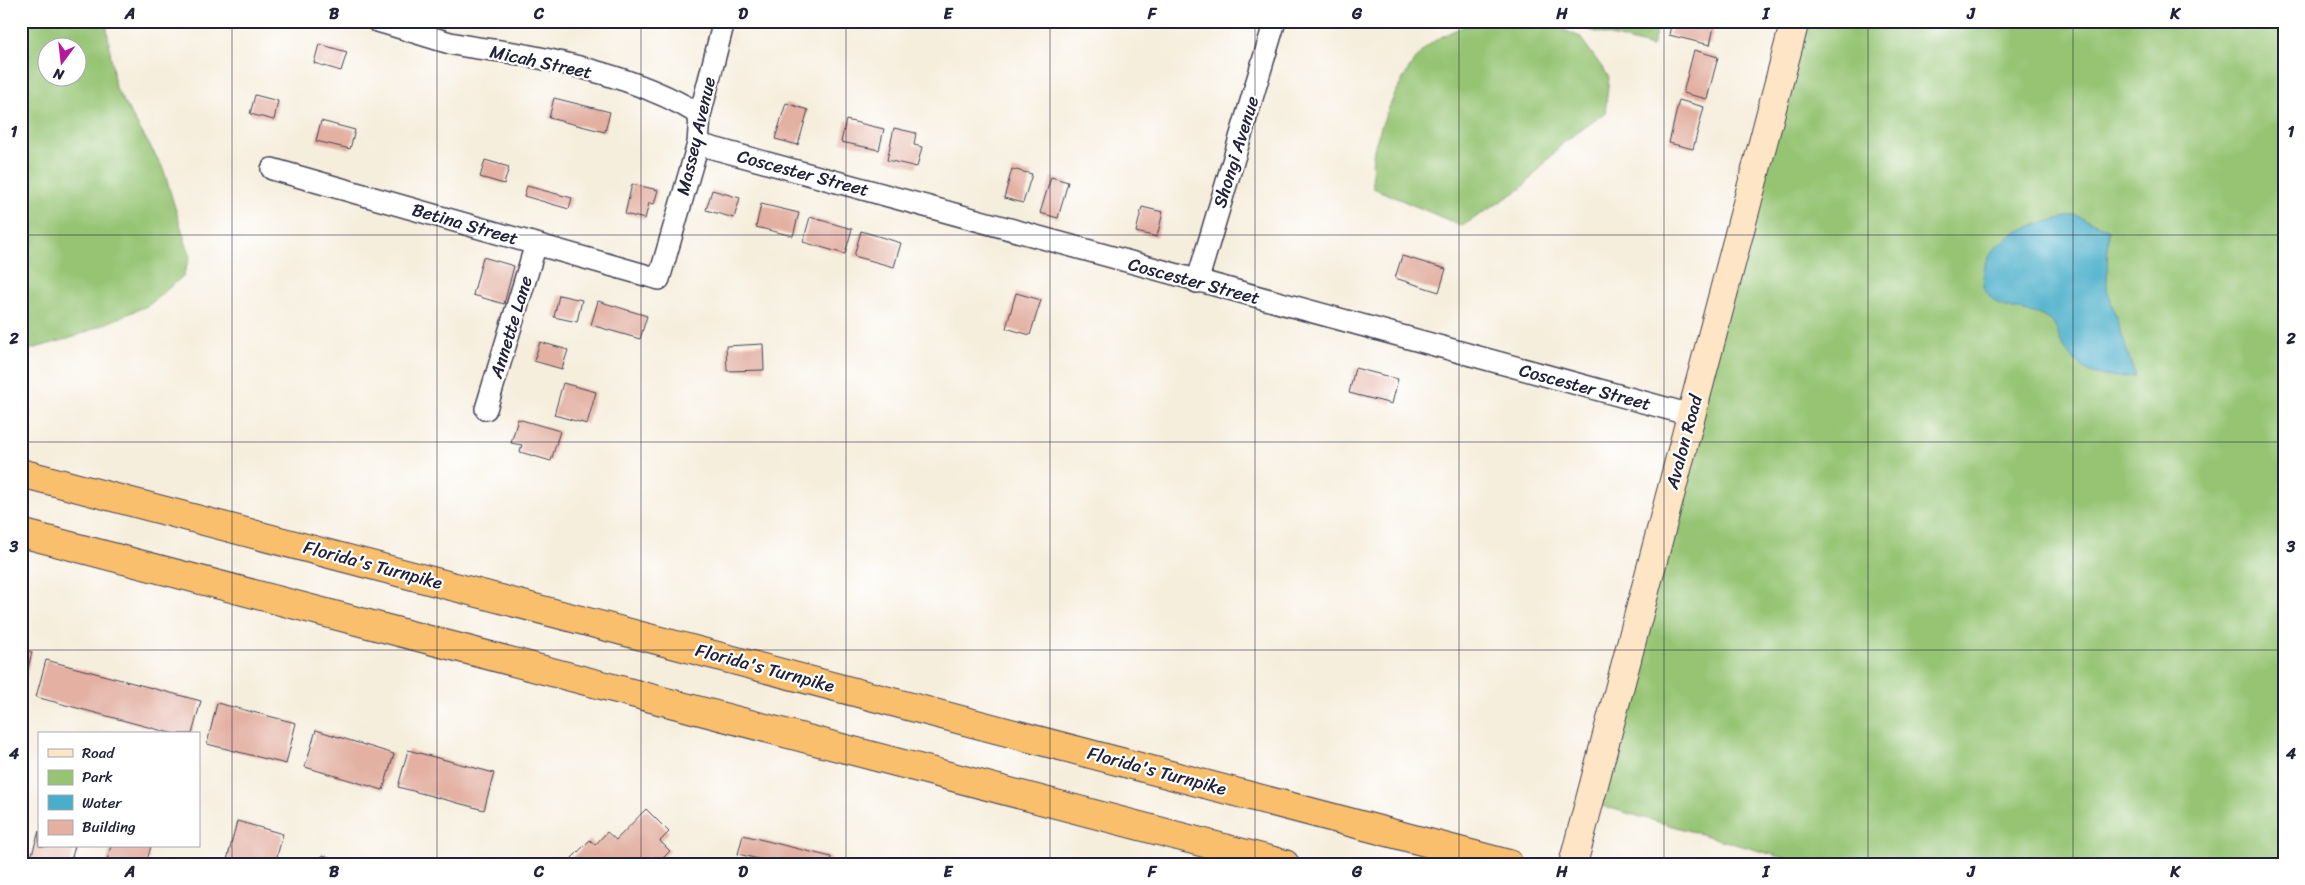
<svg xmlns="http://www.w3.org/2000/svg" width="2305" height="885" font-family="Sriracha,sans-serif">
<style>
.green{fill:#96c473;stroke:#5c7357;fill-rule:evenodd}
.water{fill:#49aec9;stroke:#366882}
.building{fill:#e3b0a2}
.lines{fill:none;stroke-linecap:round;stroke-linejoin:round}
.minor-casing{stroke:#424153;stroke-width:24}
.secondary-casing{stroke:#424153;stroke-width:30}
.motorway-casing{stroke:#424153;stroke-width:30}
.minor{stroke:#fff;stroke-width:21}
.secondary{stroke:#fde5c5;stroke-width:28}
.motorway{stroke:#f9bf6d;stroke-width:28}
.grid{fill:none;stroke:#22223b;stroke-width:1;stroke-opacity:0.55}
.labels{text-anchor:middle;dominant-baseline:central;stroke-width:4.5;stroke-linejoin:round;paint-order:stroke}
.street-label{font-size:18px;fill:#22223b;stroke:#fff}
.neatline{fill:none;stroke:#22223b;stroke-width:2}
.grid-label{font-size:16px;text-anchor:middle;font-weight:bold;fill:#22223b}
</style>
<rect width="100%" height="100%" fill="#fff"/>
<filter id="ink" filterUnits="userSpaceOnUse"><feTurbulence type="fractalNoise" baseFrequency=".02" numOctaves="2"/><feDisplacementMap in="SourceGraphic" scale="10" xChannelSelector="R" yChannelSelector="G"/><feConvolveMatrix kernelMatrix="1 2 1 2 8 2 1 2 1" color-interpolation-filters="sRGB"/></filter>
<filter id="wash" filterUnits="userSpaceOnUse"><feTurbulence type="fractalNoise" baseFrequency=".0096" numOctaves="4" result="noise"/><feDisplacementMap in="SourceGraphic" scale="20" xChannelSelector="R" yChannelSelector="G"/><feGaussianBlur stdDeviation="1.12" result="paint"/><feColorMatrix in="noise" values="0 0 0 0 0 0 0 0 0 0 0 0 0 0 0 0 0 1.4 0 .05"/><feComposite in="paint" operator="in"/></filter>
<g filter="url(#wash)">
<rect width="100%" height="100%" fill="#f6eedd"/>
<g class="green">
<path d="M21 21H106L115 87 163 168 190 257 183 276 149 305 74 337 21 352ZM48 48H78V78H48Z"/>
<path d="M1482 21H1544L1580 37 1609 77 1605 113 1563 143 1522 188 1462 226 1373 188C1373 176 1371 162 1374 150 1380 123 1407 61 1429 45 1444 33 1464 26 1482 21Z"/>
<path d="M1556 21H1659L1652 47Z"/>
<path d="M1795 21H2284V864H1805L1589 802Z"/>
</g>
<path class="water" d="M2075 215 2108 229 2107 289 2135 376C2103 379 2082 376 2063 346 2057 338 2058 326 2049 320 2033 309 2014 312 1998 304 1992 301 1987 292 1983 287 1984 280 1983 270 1986 263 2000 229 2042 223 2075 215Z"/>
<g id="blocks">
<g class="building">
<path d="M1672 21H1698V23L1714 27 1710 45 1669 35Z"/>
<path d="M319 44 347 52 341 71 314 63Z"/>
<path d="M1694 50 1718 57 1707 99 1683 93Z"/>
<path d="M255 95 278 101 274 120 250 114Z"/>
<path d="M554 98 610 112 605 132 549 118Z"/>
<path d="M1679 100 1704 107 1693 149 1669 143Z"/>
<path d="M786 103 808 110 798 145 775 139Z"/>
<path d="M846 120 884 129 879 150 841 142Z"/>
<path d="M321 121 355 130 350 149 316 141Z"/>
<path d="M894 128 916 133 914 145 922 147 917 167 887 160Z"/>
<path d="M485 160 509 167 504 184 480 177Z"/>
<path d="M1012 169 1032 174 1023 203 1004 198Z"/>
<path d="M1051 177 1068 182 1058 218 1040 213Z"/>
<path d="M632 184 658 190 654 204 649 203 645 219 625 214Z"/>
<path d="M527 186 572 198 569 209 524 196Z"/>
<path d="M712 190 740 198 734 218 706 210Z"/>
<path d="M761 204 799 213 793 236 756 227Z"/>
<path d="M1142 207 1163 212 1157 237 1136 232Z"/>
<path d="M810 217 852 229 845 254 803 242Z"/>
<path d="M861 231 901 243 894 267 854 256Z"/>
<path d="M1402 256 1446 269 1439 292 1395 278Z"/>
<path d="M483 257 514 266 504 304 473 295Z"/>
<path d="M1016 293 1041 300 1030 335 1006 328Z"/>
<path d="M559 295 582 300 577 322 554 317Z"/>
<path d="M598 301 647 316 640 339 591 325Z"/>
<path d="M540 342 568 350 562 369 534 361Z"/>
<path d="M763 344 764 370 727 371 726 346Z"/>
<path d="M1355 368 1398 379 1392 404 1349 393Z"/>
<path d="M563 383 596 392 587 424 554 415Z"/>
<path d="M518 419 560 431 551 461 520 452 522 445 511 443Z"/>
<path d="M21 649 32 652 22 693H21Z"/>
<path d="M46 660 201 701 192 734H174L36 697Z"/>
<path d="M217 703 296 723 286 764 207 744Z"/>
<path d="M316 730 394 754 383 790 305 767Z"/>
<path d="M408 750 494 773 484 810 398 787Z"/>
<path d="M646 809 669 832 660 841 670 851 657 864 648 857 642 864H635L630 860 627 864H574L570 860 590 840 595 845 607 832 616 840Z"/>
<path d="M237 821 283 834 275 864H226Z"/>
<path d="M39 831V846H75L70 864H29Z"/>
<path d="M743 835 831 857 830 864H778L738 854Z"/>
<path d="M111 846H151L146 864H106Z"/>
<path d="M322 855 351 863V864H319Z"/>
</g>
</g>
</g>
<g filter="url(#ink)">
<use href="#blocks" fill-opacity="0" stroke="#424153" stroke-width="1"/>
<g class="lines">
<g class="minor-casing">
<g id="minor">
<path d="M377 21C402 28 426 36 450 43 475 49 500 50 525 55 583 66 650 83 700 115"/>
<path d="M698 144 1691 415"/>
<path d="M272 169 659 279 698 144 700 115 724 21"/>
<path d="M1197 282 1275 21"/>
<path d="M486 409 536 244"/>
</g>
</g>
<g class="secondary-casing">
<path id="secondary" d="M1573 864 1795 21"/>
</g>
<g class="motorway-casing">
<g id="motorway">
<path d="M21 473 1509 864"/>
<path d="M21 533 1285 864"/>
</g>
</g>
<use href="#minor" class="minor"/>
<use href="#secondary" class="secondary"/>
<use href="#motorway" class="motorway"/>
</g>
</g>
<path class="grid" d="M232 21V864M437 21V864M641 21V864M846 21V864M1050 21V864M1255 21V864M1459 21V864M1664 21V864M1868 21V864M2073 21V864M21 235H2284M21 442H2284M21 650H2284"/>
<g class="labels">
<g class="street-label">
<text transform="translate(541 62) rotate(12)">Micah Street</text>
<text transform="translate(696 136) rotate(-77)">Massey Avenue</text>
<text transform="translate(1236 152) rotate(-73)">Shongi Avenue</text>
<text transform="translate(803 173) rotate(15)">Coscester Street</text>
<text transform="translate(465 224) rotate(16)">Betina Street</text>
<text transform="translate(1194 281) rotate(15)">Coscester Street</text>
<text transform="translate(511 327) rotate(-73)">Annette Lane</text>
<text transform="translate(1585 387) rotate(15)">Coscester Street</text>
<text transform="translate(1684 442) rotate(-75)">Avalon Road</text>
<text transform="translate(373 565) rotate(15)">Florida's Turnpike</text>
<text transform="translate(765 668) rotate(15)">Florida's Turnpike</text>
<text transform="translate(1157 771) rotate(15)">Florida's Turnpike</text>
</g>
</g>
<rect width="2305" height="885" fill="none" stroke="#fff" stroke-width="55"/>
<rect x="38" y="732" width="162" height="115" fill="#ffffff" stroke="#a7a7b1"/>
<rect x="48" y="749" width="25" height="8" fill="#fde5c5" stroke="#a7a7b1"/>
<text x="82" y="758" font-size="15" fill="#22223b">Road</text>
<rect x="48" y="770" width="25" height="15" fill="#96c473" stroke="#a7a7b1"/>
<text x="82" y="782" font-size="15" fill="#22223b">Park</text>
<rect x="48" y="795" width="25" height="15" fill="#49aec9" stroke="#a7a7b1"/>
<text x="82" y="808" font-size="15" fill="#22223b">Water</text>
<rect x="48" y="820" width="25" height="15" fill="#e3b0a2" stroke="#a7a7b1"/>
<text x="82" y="832" font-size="15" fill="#22223b">Building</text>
<g transform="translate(62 62) rotate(195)"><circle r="24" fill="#ffffff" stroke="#a7a7b1"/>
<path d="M0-4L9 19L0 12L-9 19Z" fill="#b5179e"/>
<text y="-8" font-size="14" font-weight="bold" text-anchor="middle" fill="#22223b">N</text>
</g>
<rect x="28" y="28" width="2250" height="830" class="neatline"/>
<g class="grid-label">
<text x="130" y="19">A</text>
<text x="334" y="19">B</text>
<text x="539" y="19">C</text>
<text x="743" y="19">D</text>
<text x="948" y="19">E</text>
<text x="1152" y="19">F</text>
<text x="1357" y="19">G</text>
<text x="1562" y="19">H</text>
<text x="1766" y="19">I</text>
<text x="1971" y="19">J</text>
<text x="2175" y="19">K</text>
<text x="14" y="137">1</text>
<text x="2291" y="137">1</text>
<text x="14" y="344">2</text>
<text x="2291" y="344">2</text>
<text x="14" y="552">3</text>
<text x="2291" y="552">3</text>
<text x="14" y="759">4</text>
<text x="2291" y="759">4</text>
<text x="130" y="877">A</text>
<text x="334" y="877">B</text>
<text x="539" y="877">C</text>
<text x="743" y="877">D</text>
<text x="948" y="877">E</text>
<text x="1152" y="877">F</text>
<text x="1357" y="877">G</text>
<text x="1562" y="877">H</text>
<text x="1766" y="877">I</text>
<text x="1971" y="877">J</text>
<text x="2175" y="877">K</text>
</g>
</svg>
